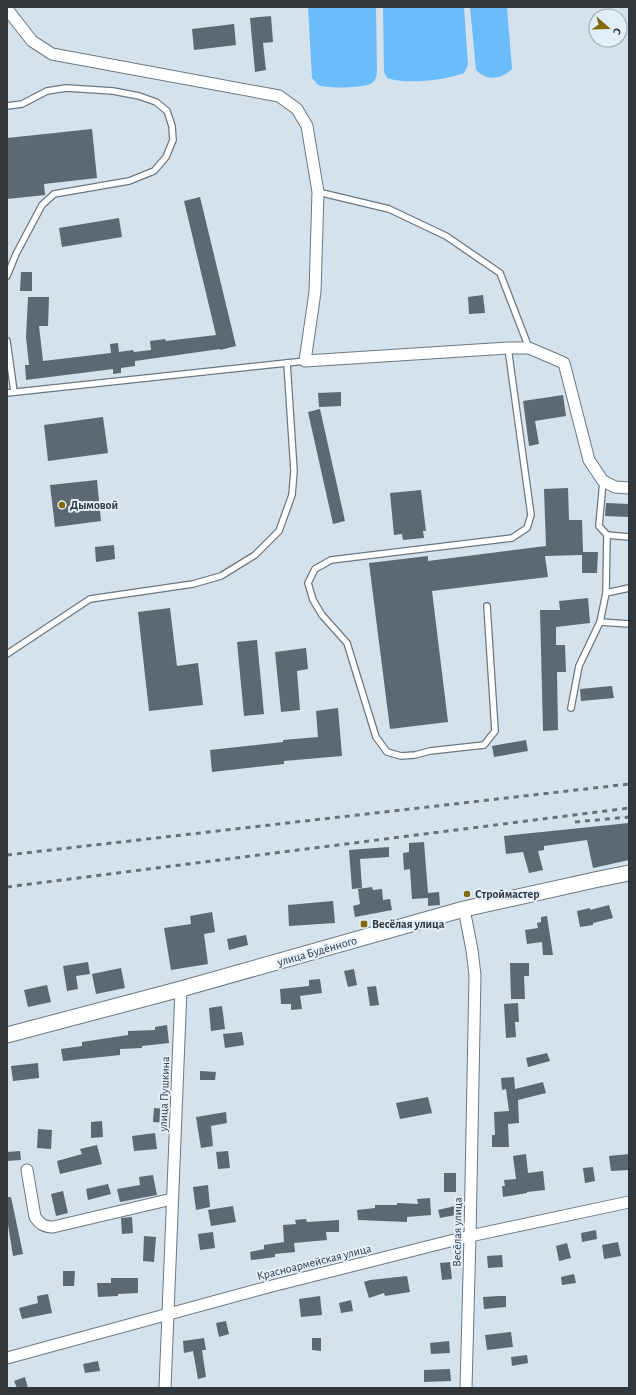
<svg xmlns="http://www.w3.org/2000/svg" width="636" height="1395" font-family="'Alegreya Sans',sans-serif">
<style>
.water{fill:#6bbcfb}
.building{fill:#5c6872}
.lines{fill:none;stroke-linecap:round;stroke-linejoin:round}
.lane-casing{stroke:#6b7882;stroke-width:8}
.street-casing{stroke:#6b7882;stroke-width:13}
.secondary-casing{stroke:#6b7882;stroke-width:17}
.lane{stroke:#fff;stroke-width:5.5}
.street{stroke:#fff;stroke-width:11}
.secondary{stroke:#fff;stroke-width:15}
.rail{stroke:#697178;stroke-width:3;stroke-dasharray:5 5;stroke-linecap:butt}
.poi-dot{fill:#836a04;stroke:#e1effb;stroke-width:1.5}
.labels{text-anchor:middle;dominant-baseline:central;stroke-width:4;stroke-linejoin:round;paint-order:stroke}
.poi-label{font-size:12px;font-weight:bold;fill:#31363b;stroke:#e1effb;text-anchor:start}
.street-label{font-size:12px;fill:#31363b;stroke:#e1effb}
</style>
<rect width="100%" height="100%" fill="#d4e2ed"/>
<g class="water">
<path d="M308 7H376L377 72C376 76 376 81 372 83 366 88 326 89 318 85 316 83 314 80 312 78Z"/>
<path d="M383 7H464L468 65 464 73C445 80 406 85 387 78L384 72Z"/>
<path d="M470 7H507L512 69C501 80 487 81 476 70Z"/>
</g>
<g class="building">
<path d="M271 16 273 42 263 43 266 70 255 72 250 18Z"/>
<path d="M234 24 236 45 194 50 192 29Z"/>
<path d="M92 129 97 178 44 184 45 195 7 199V138Z"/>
<path d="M200 197 236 346 220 350V349L135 361V366L121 368V373L113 374V369L26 380 25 365H29L26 337 28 297H49L48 326H39L43 361 111 353 110 344 118 343 119 352 133 350 134 352 151 350 150 341 165 339 166 341 216 335 184 201Z"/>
<path d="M119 218 122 237 62 247 59 228Z"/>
<path d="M21 272H32V291H20Z"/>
<path d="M483 295 485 313 469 314 468 297Z"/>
<path d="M341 392V406L319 407 318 393Z"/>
<path d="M563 395 566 416 535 421 539 444 529 446 523 401Z"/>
<path d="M320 409 345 521 333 524 308 412Z"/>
<path d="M103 417 108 453 48 461 44 425Z"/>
<path d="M97 480 101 521 55 527 50 485Z"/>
<path d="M568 488 569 520H582L583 552H598L597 573H582V555L545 556 548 577 432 591 448 722 390 729 369 563 428 556V561L546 546 544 489Z"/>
<path d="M421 490 426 531H423L424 538 403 540 402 534 394 535 390 493Z"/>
<path d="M606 503 629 504V517L605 516Z"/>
<path d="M114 545 115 559 96 562 95 547Z"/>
<path d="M588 598 590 623 556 627V645H565L566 672H557L558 730 543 731 540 610H560L559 601Z"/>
<path d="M170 608 177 666 198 663 203 705 149 711 138 612Z"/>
<path d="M257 640 264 714 244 716 237 642Z"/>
<path d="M306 648 308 669 297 671 300 710 281 712 275 652Z"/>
<path d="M612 686 614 698 581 701 580 689Z"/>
<path d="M338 708 342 756 284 761V764L212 772 210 750 283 742V740L318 737 316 711Z"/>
<path d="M526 740 528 751 494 757 492 746Z"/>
<path d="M629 823V860L593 868 587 840 544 846V850L538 851 543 870 529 873 523 852 506 854 504 836Z"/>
<path d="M424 842 428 893 439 892 440 905 428 906V895V898L412 899 410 869 404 870 403 853 409 852V843Z"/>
<path d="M389 847V857L360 859 362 888 352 889 349 850Z"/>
<path d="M372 887 373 890 382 889 383 900 390 899 392 910 355 917 353 906 360 904 358 889Z"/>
<path d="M333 901 335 923 289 926 288 905Z"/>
<path d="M609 905 613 918 593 923V925L580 927 577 911 590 908V910Z"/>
<path d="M212 912 215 932 204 934 208 964 171 970 164 928 191 924 190 916Z"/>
<path d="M547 916 553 955H543L542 942 527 944 525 930 538 928 537 923 541 922V917Z"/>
<path d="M246 935 248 945 229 950 227 939Z"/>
<path d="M88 962 90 974 76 976 78 989 67 991 63 966Z"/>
<path d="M510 963H529V976H524L525 999H511Z"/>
<path d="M121 968 125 988 96 994 92 974Z"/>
<path d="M354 969 357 985 348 987 344 971Z"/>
<path d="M320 979 322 993 300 996 302 1009 291 1010V1004H281L280 989 309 986V980Z"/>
<path d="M47 985 51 1002 28 1007 24 990Z"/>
<path d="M376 986 379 1005 370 1006 367 987Z"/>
<path d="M518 1003 519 1022H515L516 1037 506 1038 504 1004Z"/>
<path d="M222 1006 225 1029 211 1031 209 1008Z"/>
<path d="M167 1025 169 1043 142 1046V1048L120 1049V1055L63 1061 61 1049 82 1046V1042L128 1035V1031L155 1030V1027Z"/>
<path d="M242 1032 244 1045 225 1048 223 1034Z"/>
<path d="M547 1053 550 1061 528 1067 526 1058Z"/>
<path d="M38 1063 39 1078 13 1081 11 1066Z"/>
<path d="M200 1071 216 1072 215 1080H200Z"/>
<path d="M514 1077 515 1089 543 1082 546 1093 518 1100 519 1123 508 1124 509 1147H492V1135H495L494 1112 509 1111 506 1089 502 1090 501 1078Z"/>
<path d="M428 1097 432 1113 400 1119 396 1103Z"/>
<path d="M154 1108 167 1109 166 1123 153 1122Z"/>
<path d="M226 1112 227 1123 211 1126 213 1146 201 1148 196 1117Z"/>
<path d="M102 1121 103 1137 91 1138V1122Z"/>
<path d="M38 1129 52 1130 51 1149 37 1148Z"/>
<path d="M155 1133 157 1149 134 1151 132 1136Z"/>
<path d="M97 1145 102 1164 60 1174 57 1161 82 1154 80 1149Z"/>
<path d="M20 1151 21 1160 7 1161V1152Z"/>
<path d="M228 1151 230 1168 218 1169 216 1152Z"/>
<path d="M526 1154 528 1173 543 1171 545 1190 527 1192V1193L503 1197 502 1186H505L504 1180 516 1179 513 1156Z"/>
<path d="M629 1154V1170L611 1171 609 1156Z"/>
<path d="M593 1167 595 1181 585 1183 583 1168Z"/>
<rect x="444" y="1173" width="12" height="19"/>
<path d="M153 1175 157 1195 120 1202 117 1189 140 1185 139 1177Z"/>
<path d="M108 1184 111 1194 88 1200 86 1189Z"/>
<path d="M208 1185 210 1207 196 1210 193 1187Z"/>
<path d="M63 1191 68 1213 56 1216 51 1194Z"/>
<path d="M7 1197H11L23 1254 13 1256 8 1225 7 1226Z"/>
<path d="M430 1198 431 1215 407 1217V1222L358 1220 357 1210 375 1208V1205H397V1203L418 1204 417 1199Z"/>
<path d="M459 1205 461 1214 440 1218 438 1210Z"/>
<path d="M233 1206 236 1222 211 1226 208 1210Z"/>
<path d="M132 1217 133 1233 122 1234 121 1218Z"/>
<path d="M306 1219 307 1222 339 1220V1232H326L327 1240 294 1243 295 1252 275 1254V1257L251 1260 250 1252 264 1249V1245L284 1242 283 1225 296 1224 295 1220Z"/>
<path d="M596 1230 597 1239 582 1242 581 1233Z"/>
<path d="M213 1232 215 1248 200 1250 198 1234Z"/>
<path d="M144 1236 156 1237 154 1262 143 1261Z"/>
<path d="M618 1242 621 1256 604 1259 602 1245Z"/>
<path d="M567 1243 571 1258 559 1261 556 1246Z"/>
<path d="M502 1255 503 1267 488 1268 487 1256Z"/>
<path d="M450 1262 452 1279 442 1280 440 1263Z"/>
<path d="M63 1271H75L74 1286H63Z"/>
<path d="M574 1274 576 1283 562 1285 561 1277Z"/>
<path d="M407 1276 410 1292 385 1296 384 1293 369 1298 364 1282 370 1280Z"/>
<path d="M111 1278H138V1293L118 1294V1296L98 1297 97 1283H111Z"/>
<path d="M48 1294 52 1313 22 1319 19 1308 38 1303 37 1296Z"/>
<path d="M320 1296 322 1315 301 1317 299 1299Z"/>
<path d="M499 1296H506V1307L484 1309 483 1297Z"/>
<path d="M351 1300 353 1311 341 1313 339 1303Z"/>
<path d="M226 1321 229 1334 219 1337 216 1323Z"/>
<path d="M511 1332 513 1347 487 1350 485 1335Z"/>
<path d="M204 1338 206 1350H202L206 1377 198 1379 193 1351 184 1353 183 1341Z"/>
<path d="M312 1338H321V1351L312 1350Z"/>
<path d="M449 1341 450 1353 431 1354 430 1343Z"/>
<path d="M527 1355 528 1363 512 1366 511 1357Z"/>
<path d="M98 1361 100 1371 85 1373 83 1364Z"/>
<path d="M450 1369 451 1381 424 1382V1370Z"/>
<path d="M25 1377 28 1388H17L14 1381Z"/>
</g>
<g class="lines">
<g class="lane-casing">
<g id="lane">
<path d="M7 106 22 104 47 91 66 88 113 91 139 96 156 102 167 111 172 126 173 140 166 157 154 171 129 181 54 194 42 205 16 254 7 276"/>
<path d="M318 192 389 209 446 236 500 273 529 348"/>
<path d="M7 341 14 392"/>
<path d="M7 393 305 361"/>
<path d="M603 481 599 526 607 535 629 537"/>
<path d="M606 593 629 588"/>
<path d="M487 606 495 731 484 745 430 751 415 755 401 756 387 752 376 737 347 643 322 615 313 600 308 583 315 569 331 560 512 538 527 528 531 515 508 348"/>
<path d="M600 622 629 624"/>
<path d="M7 654 90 599 193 584 221 576 255 555 279 531 292 495 294 471 287 363"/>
<path d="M571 708 579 666 600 622 606 593 607 535"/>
</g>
</g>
<g class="street-casing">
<g id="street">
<path d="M7 9 32 41 52 54 279 96 297 109 307 126 318 192 315 292 305 361 508 348H529L564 363 589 460 603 481 615 487 629 488"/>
<path d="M464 909 472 950 475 975 470 1236 466 1388"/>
<path d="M27 1170 35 1217C40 1224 44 1227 53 1227L172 1199"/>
<path d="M7 1358 268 1287 470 1236 629 1202"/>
<path d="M165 1388 181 989"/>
</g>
</g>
<g class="secondary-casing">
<path id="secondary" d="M7 1035 181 989 464 909 599 879 629 873"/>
</g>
<use href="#lane" class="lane"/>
<use href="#street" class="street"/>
<use href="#secondary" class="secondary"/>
<g class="rail">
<path d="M575 822 629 817"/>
<path d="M7 855 629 784"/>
<path d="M7 887 629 808"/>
</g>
</g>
<g class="poi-dot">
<circle cx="62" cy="505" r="4"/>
<circle cx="467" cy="894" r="4"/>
<rect x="360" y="920" width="8" height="8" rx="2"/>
</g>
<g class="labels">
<g class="poi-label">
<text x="70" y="505">Дымовой</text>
<text x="475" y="894">Строймастер</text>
<text x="372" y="924">Весёлая улица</text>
</g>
<g class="street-label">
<text transform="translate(317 951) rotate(-16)">улица Будённого</text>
<text transform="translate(164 1094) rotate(-88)">улица Пушкина</text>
<text transform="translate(457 1232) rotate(-89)">Весёлая улица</text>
<text transform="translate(314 1262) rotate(-14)">Красноармейская улица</text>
</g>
</g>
<rect width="636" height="1395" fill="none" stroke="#31363b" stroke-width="16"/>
<g transform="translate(608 28) rotate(110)"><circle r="19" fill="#e1effb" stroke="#9ba5ae"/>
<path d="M0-3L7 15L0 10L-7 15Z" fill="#836a04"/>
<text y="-6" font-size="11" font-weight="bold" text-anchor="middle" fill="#31363b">С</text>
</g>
</svg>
